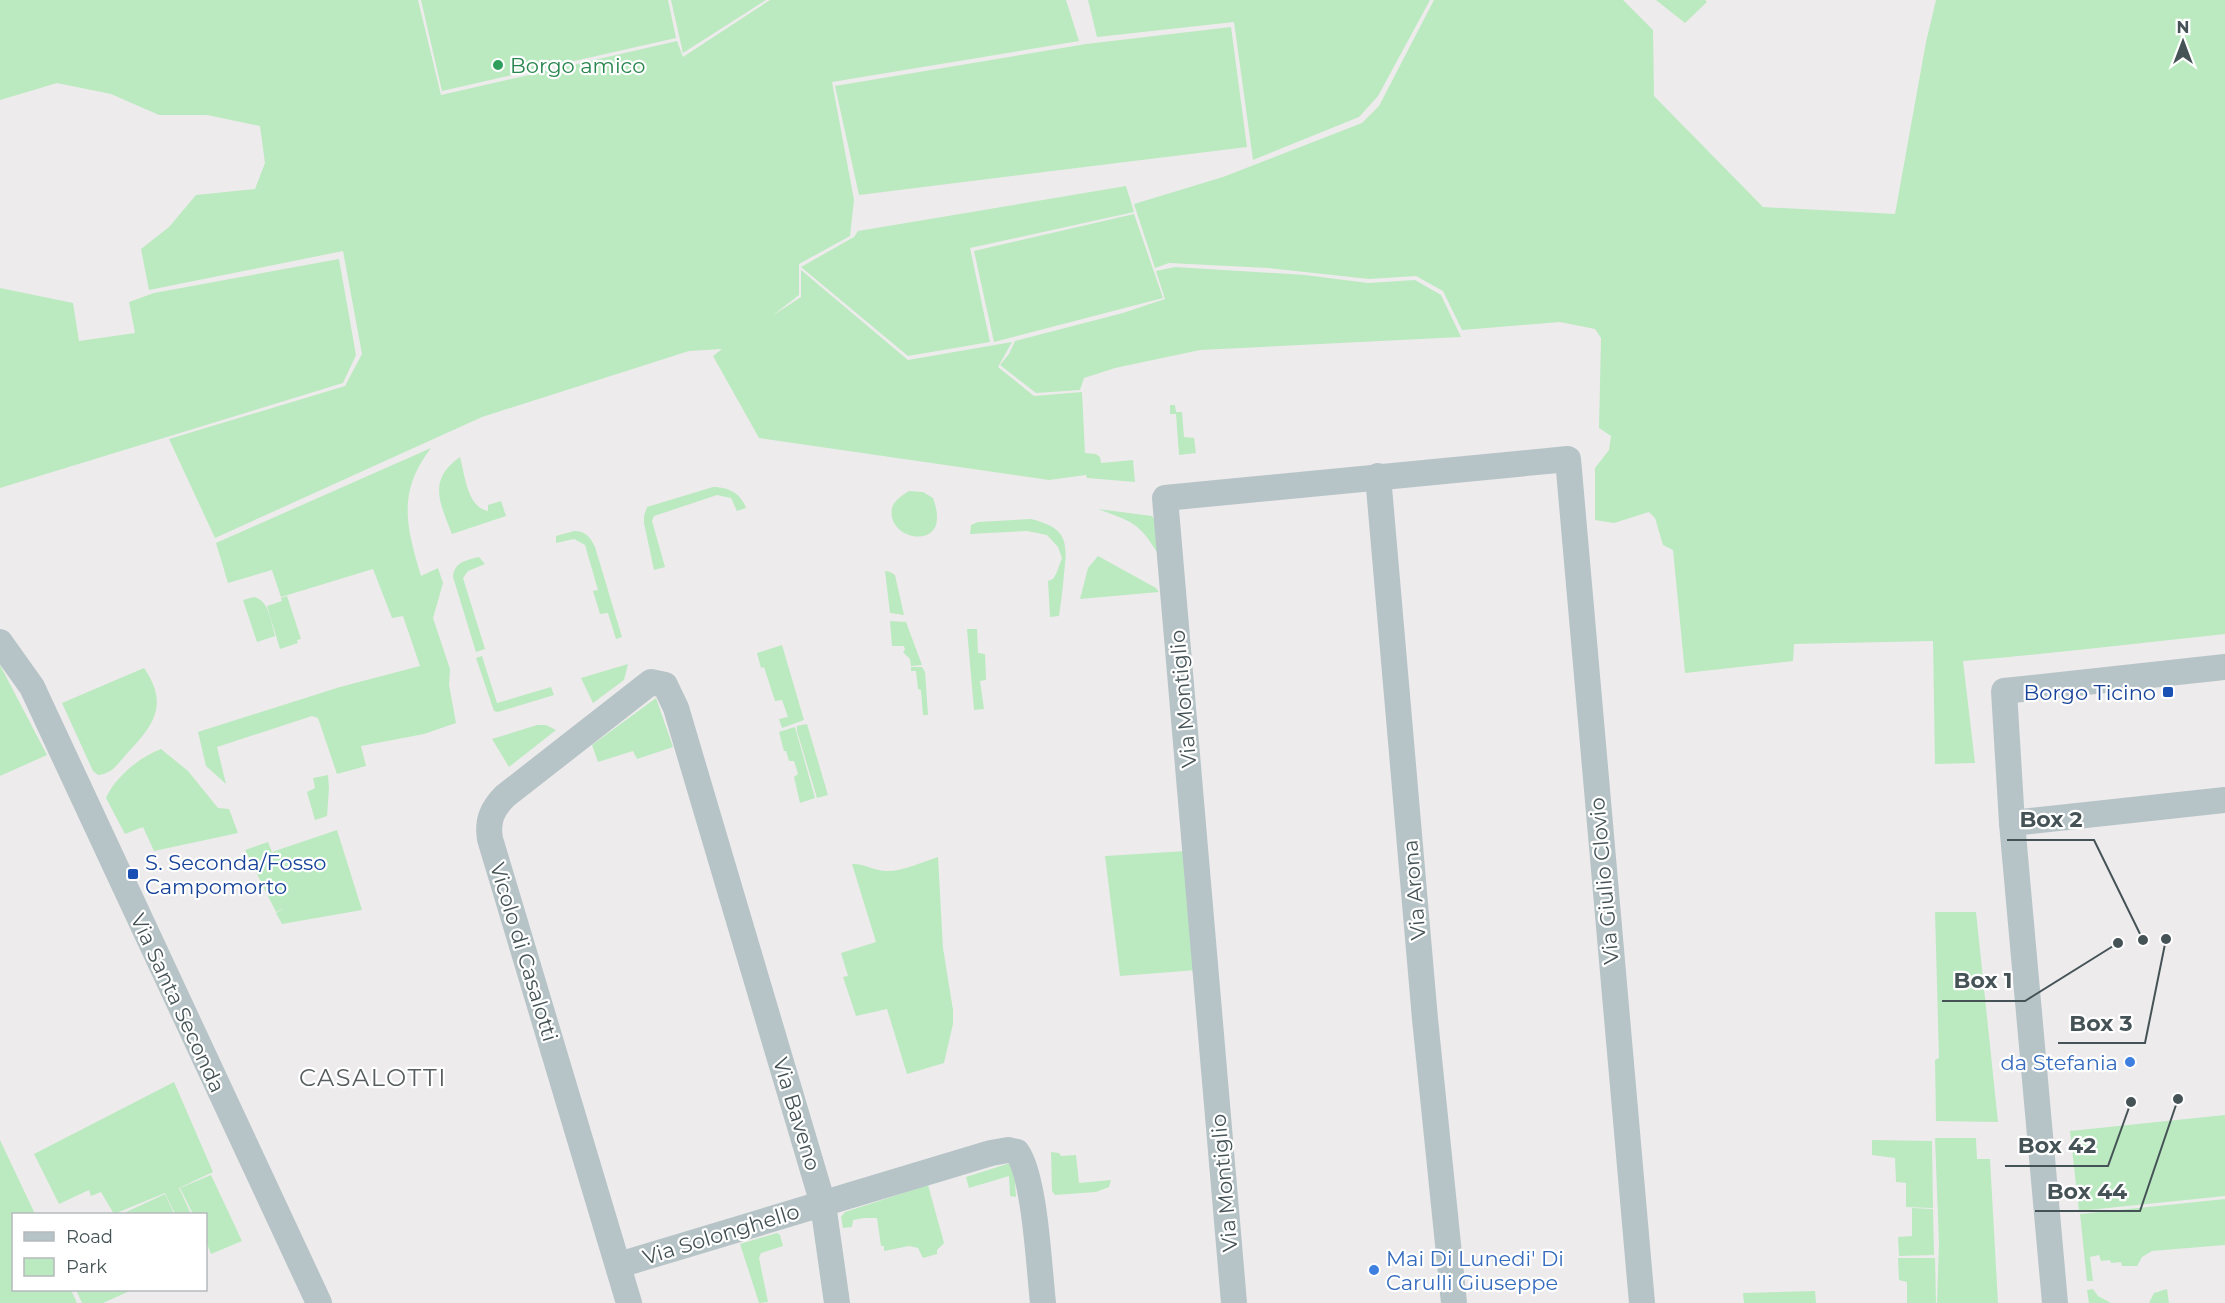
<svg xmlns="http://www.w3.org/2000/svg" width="2225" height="1303" font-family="Montserrat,sans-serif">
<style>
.green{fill:#bbeac0}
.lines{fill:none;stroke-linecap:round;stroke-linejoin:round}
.minor{stroke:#b7c4c7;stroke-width:26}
.leisure-dot{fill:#2e9e5b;stroke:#fff;stroke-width:2}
.transit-dot{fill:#1a4fb4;stroke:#fff;stroke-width:2}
.shop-dot{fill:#3f7fe0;stroke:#fff;stroke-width:2}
.labels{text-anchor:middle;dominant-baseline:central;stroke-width:4.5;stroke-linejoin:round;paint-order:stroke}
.leisure-label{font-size:21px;fill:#27864d;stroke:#fff;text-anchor:start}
.transit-label{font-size:21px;fill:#164399;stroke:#fff;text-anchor:end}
.street-label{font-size:21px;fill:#455357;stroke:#fff}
.shop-label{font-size:21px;fill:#366cbe;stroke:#fff;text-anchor:end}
.quarter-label{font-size:24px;letter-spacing:1.5px;fill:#585e5f;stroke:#fff}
.leader{fill:none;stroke:#455357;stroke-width:2}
.callout-dot{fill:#455357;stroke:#fff;stroke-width:2}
.callout-label{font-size:22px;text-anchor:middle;font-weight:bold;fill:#455357;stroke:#fff;stroke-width:4.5;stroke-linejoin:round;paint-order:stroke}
</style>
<rect width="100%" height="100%" fill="#eeebec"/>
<g class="green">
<path d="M0 0H418L441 95 677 41 683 57 770 0H1066L1079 41 832 82 854 200 850 236 799 264V295L772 316 801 297V270L908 360 1012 342 998 367 1034 396 1082 392 1085 453 1096 454 1100 457 1101 463 1133 460 1135 482 1087 478 1086 475 1049 480 759 438 713 356 722 349 689 351 482 417 215 538 169 439 345 386 362 354 343 251 149 290 141 249 169 227 196 195 255 189 265 163 260 126 207 115H159L111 94 57 83 0 100Z"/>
<path d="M421 0H668L676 38 442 91Z"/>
<path d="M671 0H766L683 53Z"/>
<path d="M1088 0H1430L1378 96 1359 117 1253 160 1234 22 1097 37Z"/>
<path d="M1434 0H1623L1653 30 1654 96 1763 207 1895 214 1926 42 1936 0H2225V634C2138 643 2051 654 1963 661L1975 763 1935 764 1933 641 1794 644 1793 661 1685 673 1673 550 1663 545 1655 518 1649 512 1614 523 1595 520V468L1609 450 1611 436 1599 428 1601 338 1595 329 1560 322 1462 330 1443 291 1416 276 1369 279 1268 268 1169 263 1155 268 1134 204 1223 177 1362 123 1379 106Z"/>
<path d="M1656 0H1705L1707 2 1685 23Z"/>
<path d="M1231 27 1247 147 859 195 835 86 1086 44Z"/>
<path d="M1126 186 1134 212 970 248 990 342 908 356 801 267 854 237 858 231Z"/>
<path d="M1134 214 1163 298 994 342 974 251Z"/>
<path d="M339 259 356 355 343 383 0 488V288L73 303 79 341 135 333 129 302 154 293Z"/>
<path d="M1175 267 1305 275 1368 283 1415 280 1441 295 1461 337 1200 350 1115 368 1084 378 1080 390 1036 393 1000 365 1009 354 1015 341 1123 313 1165 299 1156 271Z"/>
<path d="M1170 405H1175L1176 412H1182L1184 437 1194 438 1196 453 1179 455 1176 414H1170Z"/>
<path d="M431 448C397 492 406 526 421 576L438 568 443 583 433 618 450 669 449 685 456 723 424 734 361 746 366 766 337 774 318 718 312 716 217 747 226 784 206 766 198 732 340 687 420 666 403 616 392 618 373 569 281 597 272 570 228 583 216 543Z"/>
<path d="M460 457C465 475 467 507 488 511V505L501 501 506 516 452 534C440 503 427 480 460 457Z"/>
<path d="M713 487C728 487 741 493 746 508L737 511 731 498 717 495 654 516 652 521 665 567 654 570 644 523V516L647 507Z"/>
<path d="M909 491 923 492 933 498C935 504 937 510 937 516 939 550 886 538 892 508 894 500 903 495 909 491Z"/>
<path d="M1098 509 1152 516 1155 520 1158 554C1139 522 1132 522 1098 509Z"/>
<path d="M1031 519C1067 528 1068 541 1064 574 1063 588 1061 602 1059 616L1050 617 1048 581 1053 579 1056 574 1062 558 1058 547 1047 535 1027 531 970 534 971 525 978 522Z"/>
<path d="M574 531C586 531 590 537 595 547L622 637 616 639 608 613 600 614 593 591 598 590 585 545 574 539 556 543V536Z"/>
<path d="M1098 556 1156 588 1159 592 1080 599 1088 568Z"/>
<path d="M479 557 485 564 468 571 463 578 485 649 476 652 453 577C454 562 467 560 479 557Z"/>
<path d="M885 571 890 572 895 575 904 615 890 613Z"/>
<path d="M287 596 301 639 297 640 298 643 280 649 267 606 282 601 281 598Z"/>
<path d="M254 597C269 600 271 622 275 636L257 642 243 600Z"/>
<path d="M890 621 906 622 922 665 911 666 910 659 903 652 905 650 904 646H892Z"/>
<path d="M967 629H977L978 653 985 654 986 680 980 681 984 709 974 710Z"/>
<path d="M782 645 804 720 782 728 779 719 788 717 782 700 775 701 764 667 761 668 757 653Z"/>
<path d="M482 656 497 703 551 687 554 695 498 712 494 711 476 658Z"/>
<path d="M628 664 624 680 593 703 581 678Z"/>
<path d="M0 665 47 755 0 776Z"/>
<path d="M911 667H922L925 672 928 715H923L921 690 918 689 916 671H911Z"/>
<path d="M144 668C171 707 151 728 124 757 116 766 111 774 98 775L93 771 62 703Z"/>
<path d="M656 698 673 747 637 759 633 751 598 762 592 745Z"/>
<path d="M807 724 828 795 817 798 797 731V726Z"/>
<path d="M537 725H546L556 730 509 767 492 739Z"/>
<path d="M795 727 815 798 800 803 794 777 798 774 794 761H789L786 751H784L779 732Z"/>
<path d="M161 749 188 771 218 808 229 809 238 833 154 851 143 827 125 834 106 798C115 777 140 757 161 749Z"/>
<path d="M328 775 329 789 327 816 315 820 307 792 315 788 313 778Z"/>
<path d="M337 830 362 910 282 924 276 913 284 908 276 912 245 850 268 842 272 852Z"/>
<path d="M1186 851 1197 970 1120 976 1105 856Z"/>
<path d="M938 857 943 948 953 1010V1024L944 1063 907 1074 887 1009 856 1016 843 977 848 976 841 953 876 942 852 864C863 863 873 870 885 871 902 872 922 862 938 857Z"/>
<path d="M1935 912H1976L1998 1122 1936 1121 1935 1060 1939 1058Z"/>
<path d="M174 1082 213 1172 179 1188 191 1214H175L165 1193 114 1214 101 1192 91 1196 89 1190 59 1204 34 1154Z"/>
<path d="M2225 1115V1196L2079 1211 2070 1131Z"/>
<path d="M1935 1138H1976L1977 1159H1990L1998 1303H1937L1939 1244Z"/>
<path d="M0 1140 35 1214H14V1290H71L77 1303H0Z"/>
<path d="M1872 1140 1932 1141 1933 1208 1906 1207V1183L1896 1182 1895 1158 1872 1155Z"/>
<path d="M1051 1152 1059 1153 1061 1156 1076 1155 1079 1183 1111 1180 1109 1187 1096 1192 1055 1195 1052 1191Z"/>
<path d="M1007 1164H1011L1014 1168 1016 1197 1010 1196 1009 1176 969 1188 966 1177Z"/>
<path d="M211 1175 242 1241 211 1254 206 1241V1214H193L180 1188Z"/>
<path d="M928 1185 944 1243 937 1250V1254L923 1258 918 1248 909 1246 884 1251V1246H881L877 1218H864L853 1220 852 1227 843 1228 841 1217 845 1212Z"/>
<path d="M165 1194 174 1214H122Z"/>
<path d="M2225 1199V1245L2152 1251 2142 1257 2137 1266H2122L2121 1262 2111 1263 2110 1260 2101 1261 2099 1255 2090 1257 2093 1281H2087L2080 1214Z"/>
<path d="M1912 1208 1933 1209 1934 1255 1899 1256 1898 1237 1912 1236Z"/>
<path d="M777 1233 780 1235 783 1246 761 1253 759 1258 768 1302 759 1303 740 1244Z"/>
<path d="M1898 1258H1935L1936 1303H1907V1282L1899 1280Z"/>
<path d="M2093 1289 2098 1296 2111 1303H2089L2087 1290Z"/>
<path d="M2167 1289 2169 1303H2149L2154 1293Z"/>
<path d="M76 1290H132L103 1303H82Z"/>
<path d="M1815 1291 1816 1303H1744L1743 1293Z"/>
</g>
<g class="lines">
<g class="minor">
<path d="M1378 476 1425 1019 1454 1303"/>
<path d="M0 642 32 687 319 1303"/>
<path d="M2012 823 2225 800"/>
<path d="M619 1265 991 1153 1008 1150 1017 1152C1035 1177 1039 1268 1043 1303"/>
<path d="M629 1303 490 839C487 821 492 809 505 796L651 682 665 685 676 708 823 1204 837 1303"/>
<path d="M1234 1303 1165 498 1568 459 1642 1303"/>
<path d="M2055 1303 2012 823 2004 691 2225 667"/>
</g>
</g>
<circle class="leisure-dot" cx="498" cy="65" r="6"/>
<g class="transit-dot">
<rect x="2162" y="686" width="12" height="12" rx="3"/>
<rect x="127" y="868" width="12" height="12" rx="3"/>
</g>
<g class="shop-dot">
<circle cx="2130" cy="1062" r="6"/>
<circle cx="1374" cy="1270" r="6"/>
</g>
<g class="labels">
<g class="leisure-label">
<text x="510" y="65">Borgo amico</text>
</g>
<g class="transit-label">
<text x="2156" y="692">Borgo Ticino</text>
<text x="145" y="862" text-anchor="start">S. Seconda/Fosso<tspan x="145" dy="24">Campomorto</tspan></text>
</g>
<g class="street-label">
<text transform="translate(1183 699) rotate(-95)">Via Montiglio</text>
<text transform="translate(1604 881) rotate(-95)">Via Giulio Clovio</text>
<text transform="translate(1414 890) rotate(-95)">Via Arona</text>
<text transform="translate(524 952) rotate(73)">Vicolo di Casalotti</text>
<text transform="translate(178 1003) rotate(65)">Via Santa Seconda</text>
<text transform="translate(797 1114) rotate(73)">Via Baveno</text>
<text transform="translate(1224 1183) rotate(-95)">Via Montiglio</text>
<text transform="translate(721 1234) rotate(-17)">Via Solonghello</text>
</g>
<g class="shop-label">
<text x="2118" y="1062">da Stefania</text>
<text x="1386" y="1258" text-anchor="start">Mai Di Lunedi' Di<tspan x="1386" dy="24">Carulli Giuseppe</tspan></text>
</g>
<g class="quarter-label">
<text x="373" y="1077">CASALOTTI</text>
</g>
</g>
<path class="leader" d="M2143 940L2094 840H2007M2118 943L2025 1001H1942M2166 939L2145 1043H2058M2131 1102L2108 1166H2005M2178 1099L2140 1211H2035"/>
<g class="callout-dot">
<circle cx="2143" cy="940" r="6"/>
<circle cx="2118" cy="943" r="6"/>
<circle cx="2166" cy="939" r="6"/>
<circle cx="2131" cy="1102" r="6"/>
<circle cx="2178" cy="1099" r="6"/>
</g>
<g class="callout-label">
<text x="2051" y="827">Box 2</text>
<text x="1983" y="988">Box 1</text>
<text x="2101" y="1031">Box 3</text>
<text x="2057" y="1153">Box 42</text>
<text x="2087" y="1199">Box 44</text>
</g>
<rect x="12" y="1213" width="195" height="78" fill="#ffffff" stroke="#b5babc" stroke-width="1.5"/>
<rect x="24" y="1232" width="30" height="9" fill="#b7c4c7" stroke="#b5babc" stroke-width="1.5"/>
<text x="66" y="1243" font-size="18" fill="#455357">Road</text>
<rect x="24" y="1258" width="30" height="18" fill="#bbeac0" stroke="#b5babc" stroke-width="1.5"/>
<text x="66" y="1273" font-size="18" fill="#455357">Park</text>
<g transform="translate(2183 42)" stroke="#ffffff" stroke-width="4.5" paint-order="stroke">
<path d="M0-4.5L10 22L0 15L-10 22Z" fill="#455357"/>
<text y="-9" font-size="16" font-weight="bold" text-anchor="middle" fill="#455357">N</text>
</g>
</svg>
